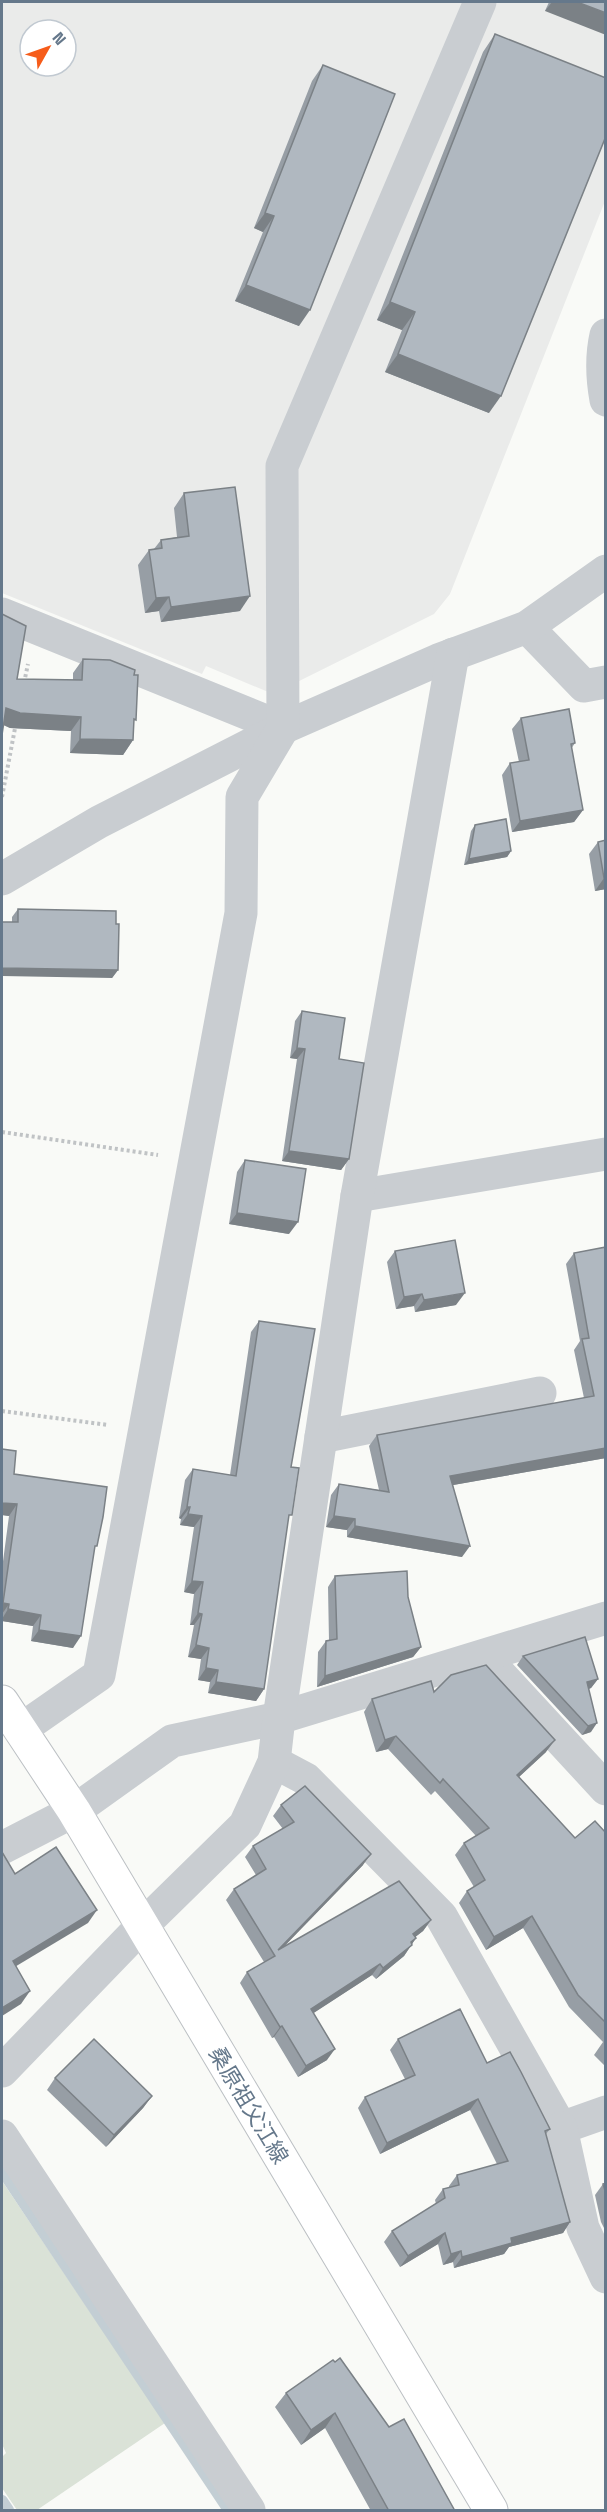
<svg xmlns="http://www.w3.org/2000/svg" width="607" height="2512" font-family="'Space Grotesk','Noto Sans JP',sans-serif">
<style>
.built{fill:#eaebea;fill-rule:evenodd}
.green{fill:#dae2d7}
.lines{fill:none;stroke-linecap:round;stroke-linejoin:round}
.stream{stroke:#c3ced4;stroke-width:12}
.major-casing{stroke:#bcc0c4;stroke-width:35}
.path{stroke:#c0c3c5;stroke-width:4;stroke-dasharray:3 3;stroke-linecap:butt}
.minor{stroke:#c9cdd1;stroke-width:33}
.major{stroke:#fff;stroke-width:33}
.wall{fill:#979ea5}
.shaded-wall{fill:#7b8186}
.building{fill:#b0b8c0;stroke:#7b8186;stroke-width:1.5}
.labels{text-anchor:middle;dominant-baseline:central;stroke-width:6;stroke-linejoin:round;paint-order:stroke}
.street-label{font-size:22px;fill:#65788b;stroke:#fff}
</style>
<rect width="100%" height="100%" fill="#f9faf7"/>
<path class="built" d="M2 2H605V201L450 594 434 614 273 694 206 666 202 674 2 593ZM30 30H66V66H30Z"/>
<path class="green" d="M2 2181 165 2423 37 2510H17L2 2488V2457L6 2453 2 2444Z"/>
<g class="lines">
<g class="stream">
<path d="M2 2170 229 2510"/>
<path d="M2 2501 8 2510"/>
</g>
<g class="major-casing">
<path id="major" d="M2 1702 74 1811 491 2510"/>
</g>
<g class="path">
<path d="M24 683 28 664"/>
<path d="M2 797 16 723"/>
<path d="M2 1132 158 1155"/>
<path d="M2 1411 108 1425"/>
</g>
<g class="minor">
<path d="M606 335C601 357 602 378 606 400"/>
<path d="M2 614 283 728"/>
<path d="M527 627 584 686 606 682"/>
<path d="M2 879 99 822 283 728 438 660 527 627 606 571"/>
<path d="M357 1196 606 1154"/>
<path d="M321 1437 540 1393"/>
<path d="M484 1657 606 1789"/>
<path d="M20 1730 99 1675 241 913 242 797 283 728 282 466 480 2"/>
<path d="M274 1762 306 1779 441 1916 561 2128 606 2112"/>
<path d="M2 1848 74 1811 172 1741 279 1718 606 1618"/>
<path d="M2 2071 142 1926 245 1825 274 1762 279 1718 357 1196 453 654"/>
<path d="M561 2128 583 2228 606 2277"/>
<path d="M2 2136 249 2510"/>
</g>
<use href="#major" class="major"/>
</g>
<g class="wall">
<path d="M549 2H606L545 11Z"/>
<path d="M495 34 489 413 385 372 402 330 377 320 483 52Z"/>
<path d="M323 65 299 326 235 301 263 232 254 228 312 81Z"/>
<path d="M184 493 240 611 161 622 159 611 145 613 138 565 149 550 154 549 161 540 177 537 174 508Z"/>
<path d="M2 614 17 679 73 680V673L83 659 133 724V740L123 755 70 753 71 731 10 728 3 725Z"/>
<path d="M521 718 575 743 571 749 583 810 574 822 512 832 502 775 510 763 519 762 512 729Z"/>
<path d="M475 825 511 851 507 857 464 865 471 831Z"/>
<path d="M598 842 606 889 595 891 589 854Z"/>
<path d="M18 909 116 924 118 970 112 978 12 922V917Z"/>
<path d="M302 1011 339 1059 349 1159 341 1170 282 1161 297 1059 290 1058 295 1021Z"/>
<path d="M245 1160 289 1234 229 1224 237 1172Z"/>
<path d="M606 1247V1458L453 1485 462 1557 347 1537V1530L326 1527 331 1495 339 1484 379 1490 369 1446 377 1435 584 1398 574 1350 580 1341 566 1264 574 1253Z"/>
<path d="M395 1251 456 1305 415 1312 414 1306 396 1309 387 1262Z"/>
<path d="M259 1321 291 1467 288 1520 264 1689 256 1701 208 1693 210 1682 198 1680 201 1659 188 1657 194 1625H190L194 1594 184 1592 194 1527 180 1525 181 1519 179 1518 185 1480 193 1469 230 1475 251 1332Z"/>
<path d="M2 1449 14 1474 94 1549 73 1648 31 1641 33 1626 2 1621V1569L9 1516 2 1515Z"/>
<path d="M335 1576 408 1597 421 1647 413 1657 317 1687 318 1652 326 1641H329L328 1587Z"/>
<path d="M523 1656 598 1679 591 1688 589 1689 591 1732 582 1735 517 1665Z"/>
<path d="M434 1692 546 1752 519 1777 575 1838 606 1833V2067L594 2055 603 2042 569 2007 523 1928 486 1950 459 1903 467 1891 474 1887 455 1855 464 1843 476 1836 435 1791 431 1795 388 1749 376 1752 364 1712 372 1699Z"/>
<path d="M281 1805 363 1865 284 1946 431 1920 423 1931 415 1937 416 1938 404 1956 376 1979 372 1975 313 2013 327 2060 298 2077 274 2037 272 2038 240 1983 247 1972 264 1962 226 1900 234 1889 256 1875 245 1857 253 1846 283 1829 273 1816Z"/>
<path d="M398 2039 487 2063 550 2129 546 2134 570 2222 563 2233 509 2247 504 2254 454 2268 453 2262 443 2265 438 2244 400 2267 384 2242 392 2231 436 2204 435 2200 443 2189 449 2188V2186L457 2175 497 2164 470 2110 380 2154 358 2108 365 2097 405 2079 390 2050Z"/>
<path d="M55 2078 152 2096 143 2108 106 2147 47 2090Z"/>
<path d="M606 2183V2232L601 2222 595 2195 603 2184Z"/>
<path d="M286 2393 389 2427 455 2511H371L325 2428 301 2445 275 2407Z"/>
</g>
<g class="shaded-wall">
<path d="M552 2H577L606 13V35L545 11Z"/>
<path d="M265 213 274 216 263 232 254 228Z"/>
<path d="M246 285 310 310 299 326 235 301Z"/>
<path d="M390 302 415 312 402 330 377 320Z"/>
<path d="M398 354 501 396 489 413 385 372Z"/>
<path d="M250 596 240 611 161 622 171 607Z"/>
<path d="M169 597 159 611 145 613 156 598Z"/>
<path d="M6 708 81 717 71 731 10 728 2 724Z"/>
<path d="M80 739 133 740 123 755 70 753Z"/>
<path d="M583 810 574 822 512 832 520 821Z"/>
<path d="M511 851 507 857 464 865 469 859Z"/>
<path d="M604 878H606V889L595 891Z"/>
<path d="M2 968 118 970 112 978 2 976Z"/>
<path d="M297 1048 305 1049 297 1059 290 1058Z"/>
<path d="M289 1151 349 1159 341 1170 282 1161Z"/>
<path d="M237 1213 298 1222 289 1234 229 1224Z"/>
<path d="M465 1293 456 1305 415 1312 424 1300Z"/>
<path d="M422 1294 414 1306 396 1309 404 1297Z"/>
<path d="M606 1448V1458L442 1487 450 1476Z"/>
<path d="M2 1503 17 1504 9 1516 2 1515Z"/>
<path d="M187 1507H190L181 1519 179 1518Z"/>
<path d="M188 1514 202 1516 194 1527 180 1525Z"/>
<path d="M334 1516 355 1519 347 1530 326 1527Z"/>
<path d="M355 1526 470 1546 462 1557 347 1537Z"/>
<path d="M192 1581 203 1582 194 1594 184 1592Z"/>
<path d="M3 1603 9 1604 2 1614V1606Z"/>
<path d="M8 1609 41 1615 33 1626 2 1621V1619Z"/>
<path d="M198 1613 202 1614 194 1625H190Z"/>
<path d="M39 1630 81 1636 73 1648 31 1641Z"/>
<path d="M196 1645 209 1648 201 1659 188 1657Z"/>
<path d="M421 1647 413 1657 317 1687 325 1676Z"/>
<path d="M206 1668 218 1670 210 1682 198 1680Z"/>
<path d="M598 1679 591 1688 581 1691 587 1682Z"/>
<path d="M216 1682 264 1689 256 1701 208 1693Z"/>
<path d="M597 1723 591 1732 582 1735 588 1726Z"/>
<path d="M396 1736 388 1749 376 1752 385 1740Z"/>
<path d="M555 1740 546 1752 508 1787 517 1775Z"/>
<path d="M371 1854 363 1865 274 1957 278 1950Z"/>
<path d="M97 1910 88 1923 3 1974 13 1961Z"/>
<path d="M532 1916 523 1928 486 1950 494 1937Z"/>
<path d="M431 1920 423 1931 405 1945 413 1934Z"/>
<path d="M416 1938 404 1956 376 1979 383 1968Z"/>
<path d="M380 1964 372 1975 303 2020 311 2009Z"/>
<path d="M30 1991 21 2004 2 2016V2008Z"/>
<path d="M282 2026 274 2037 272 2038 280 2027Z"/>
<path d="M335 2049 327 2060 298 2077 306 2066Z"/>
<path d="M152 2096 143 2108 106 2147 114 2135Z"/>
<path d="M478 2099 470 2110 380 2154 387 2143Z"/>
<path d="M570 2222 563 2233 509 2247 504 2254 454 2268 462 2257 511 2238Z"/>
<path d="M445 2233 438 2244 400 2267 408 2256Z"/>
<path d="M461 2251 453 2262 443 2265 451 2254Z"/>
<path d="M335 2413 325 2428 301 2445 311 2430Z"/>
</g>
<g class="building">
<path d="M577 2H606V13Z"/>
<path d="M495 34 606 78V136L501 396 398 354 415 312 390 302Z"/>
<path d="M323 65 395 94 310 310 246 285 274 216 265 213Z"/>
<path d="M235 487 250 596 171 607 169 597 156 598 149 550 162 548 161 540 189 536 184 493Z"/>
<path d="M2 614 26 626 17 679 82 680 83 659 110 660 135 670 134 675H138L136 720 134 719 133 740 80 739 81 717 20 713 6 708 2 735Z"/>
<path d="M569 709 575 743 571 744 583 810 520 821 510 763 529 760 521 718Z"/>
<path d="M506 819 511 851 469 859 475 825Z"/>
<path d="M606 840V878H604L598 842Z"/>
<path d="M18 909 116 911V924H119L118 970 2 968V922H18Z"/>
<path d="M302 1011 345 1018 339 1059 364 1063 349 1159 289 1151 305 1049 297 1048Z"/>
<path d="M245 1160 306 1169 298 1222 237 1213Z"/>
<path d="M455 1240 465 1293 424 1300 422 1294 404 1297 395 1251Z"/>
<path d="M606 1247V1448L450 1476 470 1546 355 1526V1519L334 1516 339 1484 389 1492 377 1435 594 1396 582 1339 589 1338 574 1253Z"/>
<path d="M259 1321 315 1329 291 1467 299 1468 292 1515H289L264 1689 216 1682 218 1670 206 1668 209 1648 196 1645 202 1614 198 1613 203 1582 192 1581 202 1516 188 1514 190 1507H187L193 1469 236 1476Z"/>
<path d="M2 1449 16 1451 14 1474 107 1487 103 1517 97 1546H95L81 1636 39 1630 41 1615 8 1609 9 1604 3 1603 17 1504 2 1503Z"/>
<path d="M407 1571 408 1597 421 1647 325 1676 326 1641 337 1639 335 1576Z"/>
<path d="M585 1637 598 1679 587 1682 597 1723 588 1726 523 1656Z"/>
<path d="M486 1665 555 1740 517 1775 575 1838 595 1821 606 1833V2023L578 1995 532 1916 494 1937 467 1891 485 1880 464 1843 489 1828 443 1779 440 1783 396 1736 385 1740 372 1699 431 1681 434 1692 451 1675Z"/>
<path d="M305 1786 371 1854 278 1950 399 1881 431 1920 413 1934 416 1938 411 1942 412 1945 383 1968 380 1964 311 2009 335 2049 306 2066 282 2026 280 2027 247 1972 275 1956 234 1889 266 1869 253 1846 294 1822 281 1805Z"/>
<path d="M56 1847 97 1910 13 1961 30 1991 2 2008V1852L15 1874Z"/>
<path d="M460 2009 487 2063 510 2052 521 2072 550 2129 545 2131 570 2222 511 2238 512 2243 462 2257 461 2251 451 2254 445 2233 408 2256 392 2231 445 2198 443 2189 459 2185 457 2175 508 2161 478 2099 387 2143 365 2097 415 2075 398 2039Z"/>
<path d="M94 2039 152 2096 114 2135 55 2078Z"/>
<path d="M606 2183V2194L603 2184Z"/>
<path d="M340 2358 389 2427 404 2419 455 2511H389L335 2413 311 2430 286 2393 333 2360 335 2362Z"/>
</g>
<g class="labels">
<g class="street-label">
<text transform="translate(249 2105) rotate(59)">桑原祖父江線</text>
</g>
</g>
<rect width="607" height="2512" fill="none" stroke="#65788b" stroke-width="6"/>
<g transform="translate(48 48) rotate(50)"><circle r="28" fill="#ffffff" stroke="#c1c9d1" stroke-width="1.5"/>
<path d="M0-4.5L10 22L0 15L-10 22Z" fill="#f65c1a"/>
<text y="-9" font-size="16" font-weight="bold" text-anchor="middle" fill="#65788b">N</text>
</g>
</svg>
